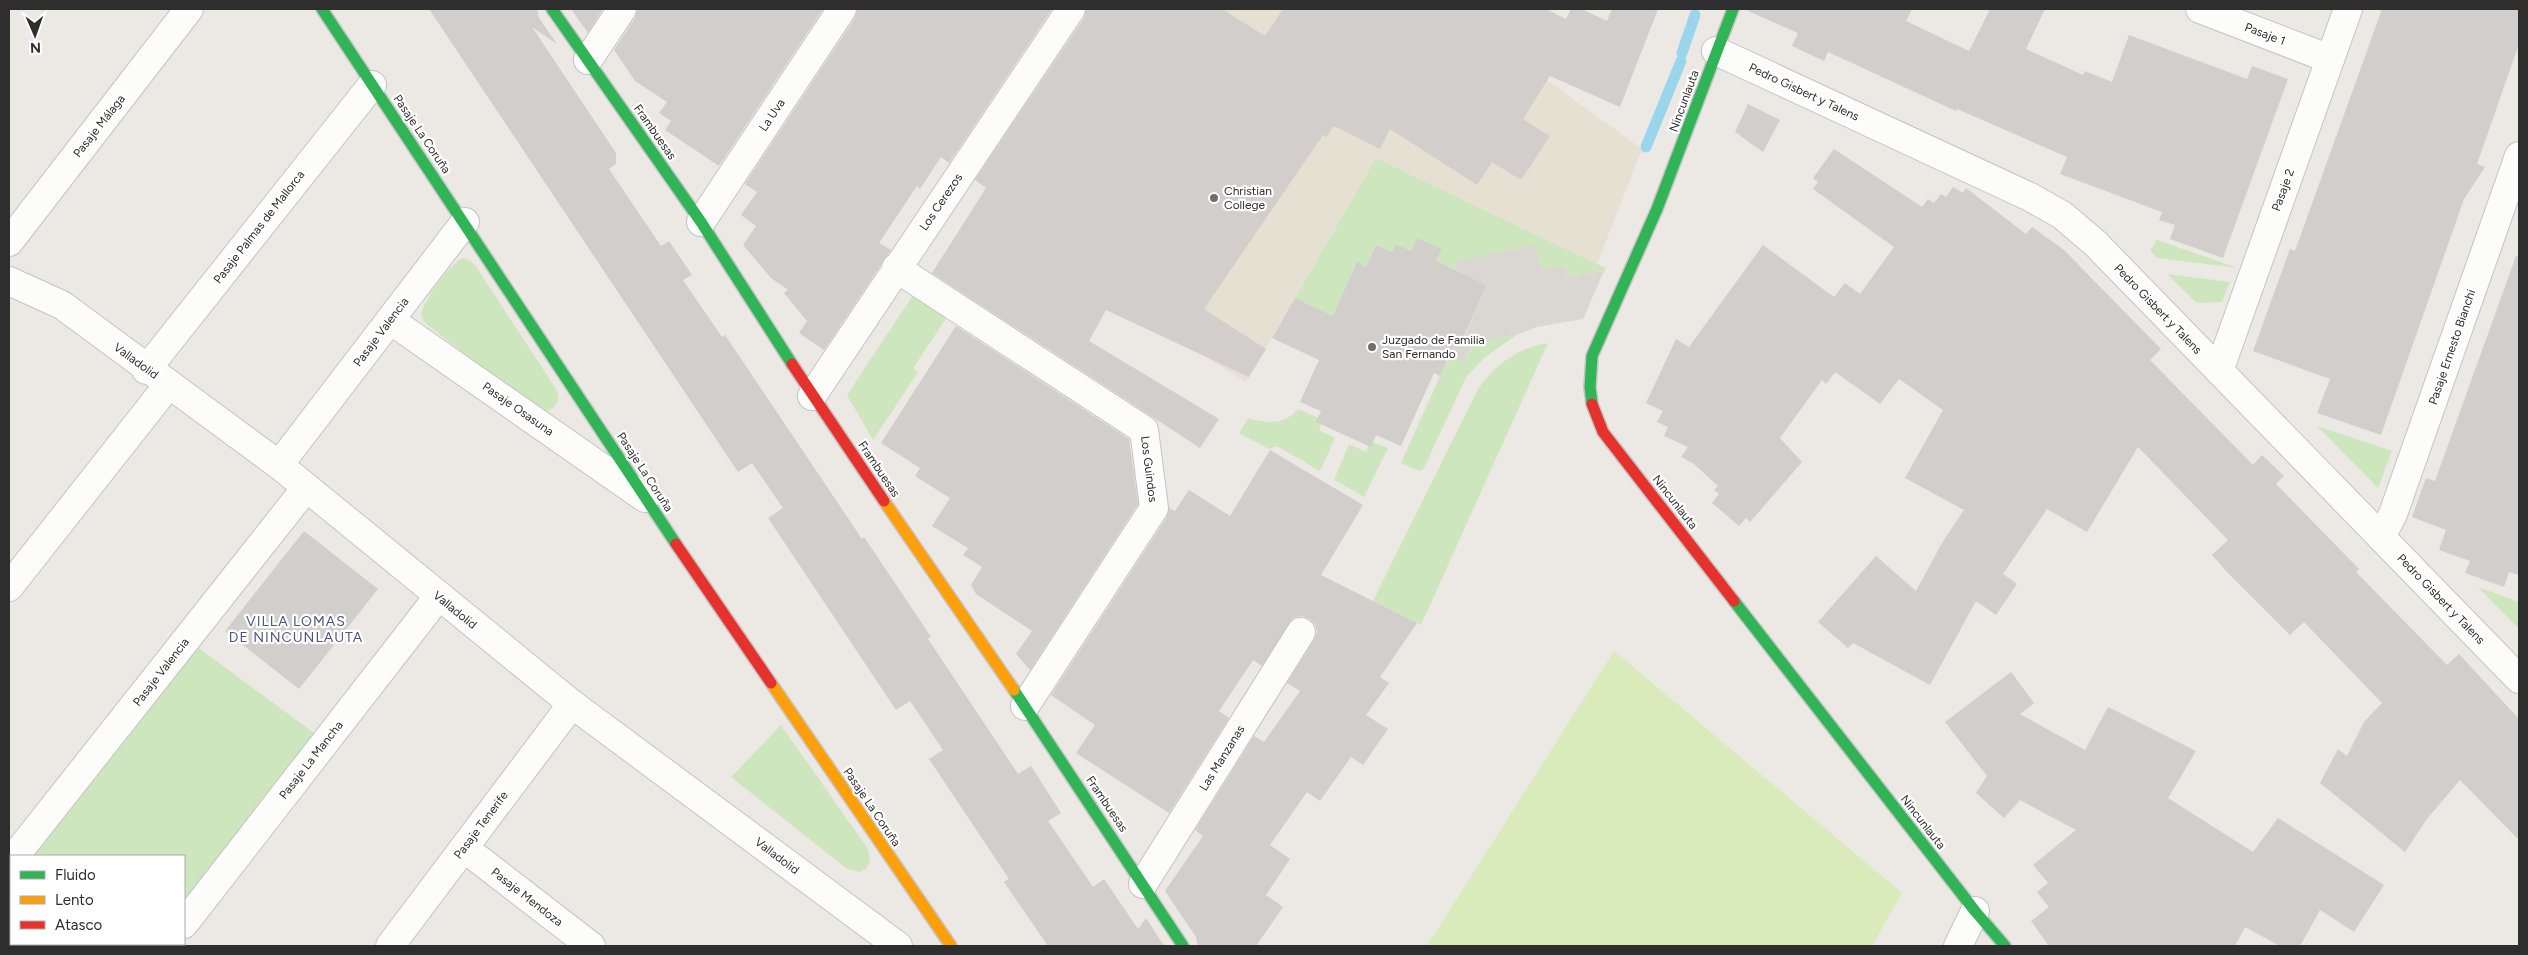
<svg xmlns="http://www.w3.org/2000/svg" width="2528" height="955" font-family="Figtree,sans-serif">
<style>
.education{fill:#e6e0d3}
.green{fill:#cee6be}
.pitch{fill:#d9eabb}
.plaza{fill:#dad6d2}
.lines{fill:none;stroke-linecap:round;stroke-linejoin:round}
.stream{stroke:#99d6ec;stroke-width:11}
.building{fill:#d1cecb}
.street-casing{stroke:#c5c4c5;stroke-width:30}
.fast-casing{stroke:#c5c4c5;stroke-width:14}
.slow-casing{stroke:#c5c4c5;stroke-width:14}
.jam-casing{stroke:#c5c4c5;stroke-width:14}
.street{stroke:#fcfcfb;stroke-width:28}
.fast{stroke:#30b455;stroke-width:11}
.slow{stroke:#ff9f0a;stroke-width:11}
.jam{stroke:#e5322d;stroke-width:11}
.poi-dot{fill:#706f6e;stroke:#fff;stroke-width:2}
.labels{text-anchor:middle;dominant-baseline:central;stroke-width:4.5;stroke-linejoin:round;paint-order:stroke}
.street-label{font-size:12px;fill:#2e2e2e;stroke:#fff}
.poi-label{font-size:12px;fill:#2e2e2e;stroke:#fff;text-anchor:start}
.neighbourhood-label{font-size:14px;letter-spacing:1px;fill:#4d5680;stroke:#fff}
</style>
<rect width="100%" height="100%" fill="#ece8e4"/>
<path class="education" d="M1197 9H1449L1642 149 1597 264 1376 158 1246 382 1135 313 1175 44Z"/>
<g class="green">
<path d="M1376 158 1597 264 1606 268 1604 271 1568 276 1565 265 1541 270 1536 245 1455 262 1458 271 1436 262 1442 249 1417 238 1411 251 1396 244 1392 252 1376 245 1366 267 1357 263 1333 316 1295 298Z"/>
<path d="M2157 240 2238 268 2158 258 2150 251Z"/>
<path d="M463 258 469 260 475 265 558 392C559 403 556 406 547 412L538 411 424 322 421 315C423 301 449 264 463 258Z"/>
<path d="M2167 274 2230 282 2222 302 2197 303Z"/>
<path d="M913 295 947 317 913 368 918 372 873 440 847 395Z"/>
<path d="M1518 334 1485 357 1466 377 1424 468 1420 471 1401 463 1449 356 1464 362 1473 344Z"/>
<path d="M1548 343 1421 625 1373 601 1478 389C1496 364 1517 348 1548 343Z"/>
<path d="M1298 409 1323 420 1319 430 1335 438 1320 471 1277 446 1269 449 1239 433 1249 418C1267 424 1285 425 1298 409Z"/>
<path d="M2317 426 2392 451 2378 488Z"/>
<path d="M1370 441 1388 448 1364 497 1334 480 1349 444 1366 452Z"/>
<path d="M2478 587 2519 602V629Z"/>
<path d="M192 643 314 733 184 905V856H25Z"/>
<path d="M781 725 868 849 870 859 867 868 860 872 847 869 731 777Z"/>
<path d="M11 874V944H154L152 946H9V877Z"/>
</g>
<path class="pitch" d="M1614 651 1902 893 1872 946H1427Z"/>
<path class="plaza" d="M1536 245 1541 270 1565 265 1568 276 1604 271 1583 319 1537 327 1518 334 1473 344 1464 362 1449 356 1458 336 1464 338 1487 285 1458 271 1455 261Z"/>
<g class="lines">
<g class="stream">
<path d="M1682 53 1695 15"/>
<path d="M1646 147 1681 61"/>
</g>
</g>
<g class="building">
<path d="M429 9H537L539 18 557 44 532 27 616 153V164L609 169 661 246 669 241 692 275 683 280 700 305 722 337 725 335 862 539 864 537 931 637 928 639 1018 774 1031 766 1061 813 1048 821 1093 887 1104 879 1138 929 1146 918 1164 946H1048L1004 882 1009 879 929 759 943 750 910 701 896 710 768 518 783 508 752 463 738 472Z"/>
<path d="M571 9H603L588 33Z"/>
<path d="M637 9H823L719 166 665 130 671 121 659 113 667 102 635 81 614 50 635 18Z"/>
<path d="M857 9H1052L949 163 941 157 920 189 917 186 879 243 891 250 824 350 799 333 807 321 784 293 788 290 771 278 743 245 756 226 741 215 757 192 745 184 855 18Z"/>
<path d="M1086 9H1222L1265 36 1283 9H1546L1566 19 1571 9H1582L1607 21 1612 9H1658L1620 107 1550 76 1523 119 1550 136 1521 180 1492 162 1477 185 1390 129 1380 149 1334 126 1326 137 1323 135 1204 309 1266 349 1249 377 1106 310 1089 341 1219 419 1200 448 932 273 986 188 975 180 1084 18Z"/>
<path d="M1748 9H1912L1906 21 1969 51 1990 9H2045L2026 49 2083 75 2085 71 2112 82 2129 35 2247 79 2252 66 2288 79 2223 258 2170 239 2175 225 2159 220 2162 212 2060 174 2067 157 1957 109 1956 111 1828 52 1824 61 1792 46 1798 33 1748 11Z"/>
<path d="M2382 9H2519V44L2477 164 2485 167 2464 199 2381 435 2317 413 2330 379 2253 351 2290 249 2295 251Z"/>
<path d="M1748 104 1780 120 1763 152 1735 132Z"/>
<path d="M1834 149 1922 207 1928 199 1934 203 1941 194 1946 197 1953 187 1963 193 1966 188 2026 234 2032 227 2064 250 2161 349 2150 360 2253 465 2262 455 2284 476 2276 484 2359 569 2356 572 2447 665 2459 654 2519 719V840L2460 780 2426 820 2405 852 2320 783 2338 749 2347 756 2364 722 2382 703 2304 622 2290 635 2227 572 2212 555 2228 540 2138 447 2087 532 2047 509 2003 574 2017 584 1996 615 1976 601 1930 685 1853 643 1848 648 1818 622 1876 556 1916 591 1942 543 1964 510 1905 478 1943 410 1899 379 1880 404 1835 372 1826 384 1822 380 1780 438 1802 462 1750 522 1746 518 1739 526 1712 503 1719 494 1714 490 1718 486 1694 464 1681 457 1688 447 1664 436 1668 427 1657 422 1663 411 1646 403 1676 339 1689 347 1763 245 1834 297 1845 283 1860 294 1894 247 1813 189 1818 182 1813 178Z"/>
<path d="M1417 238 1442 249 1436 261 1487 285 1463 338 1458 336 1440 376 1434 373 1401 446 1376 435 1371 447 1316 422 1321 411 1300 402 1319 360 1272 338 1295 298 1333 316 1357 262 1366 267 1376 245 1392 252 1396 244 1411 251Z"/>
<path d="M2516 256 2519 257V575L2509 572 2504 587 2465 573 2470 561 2439 550 2446 530 2412 517 2426 478 2435 481Z"/>
<path d="M956 326 1129 439 1138 504 1030 670 1016 654 1032 631 976 594 971 585 982 567 963 555 968 548 932 526 950 498 915 476 920 468 881 443Z"/>
<path d="M1270 450 1363 505 1321 575 1417 623 1380 677 1389 683 1366 715 1388 729 1363 765 1351 757 1320 801 1307 792 1270 845 1290 859 1266 895 1283 907 1256 946H1198L1196 937 1165 891 1203 836 1195 830 1254 736 1264 742 1300 691 1287 683 1314 640 1317 632 1315 624 1310 619 1302 616 1293 618 1262 666 1253 660 1219 711 1229 718 1169 813 1076 753 1095 725 1051 695 1167 517 1169 508 1175 511 1189 490 1230 516Z"/>
<path d="M304 531 378 589 299 689 225 631Z"/>
<path d="M2011 672 2034 703 2020 714 2085 750 2108 707 2196 751 2168 798 2253 852 2278 818 2384 885 2354 932 2320 910 2300 946H2280L2245 927 2235 946H2049L2031 921 2049 907 2037 892 2048 883 2033 865 2076 830 2020 800 2004 818 1976 793 1987 776 1945 722Z"/>
</g>
<g class="lines">
<g class="street-casing">
<g id="street">
<path d="M2200 9 2330 59"/>
<path d="M1716 51 2030 197 2062 215 2095 243 2519 679"/>
<path d="M588 60 622 9"/>
<path d="M701 222 842 9"/>
<path d="M9 242 189 9"/>
<path d="M896 268 1144 430 1154 508 1025 706"/>
<path d="M9 281 62 305 279 465 572 704 898 946"/>
<path d="M390 320 645 498"/>
<path d="M146 370 372 85"/>
<path d="M2219 371 2348 9"/>
<path d="M812 396 1071 9"/>
<path d="M279 465 465 222"/>
<path d="M2381 537 2393 514 2519 156"/>
<path d="M9 587 169 384"/>
<path d="M464 848 591 946"/>
<path d="M15 856 306 488"/>
<path d="M1143 884 1301 632"/>
<path d="M184 924 438 597"/>
<path d="M167 946 169 944"/>
<path d="M390 946 572 704"/>
<path d="M1958 946 1975 911"/>
</g>
</g>
<g class="fast-casing">
<g id="fast">
<path d="M322 9 676 544"/>
<path d="M552 9 701 222 792 364"/>
<path d="M1592 404 1590 387 1592 356 1657 209 1733 9"/>
<path d="M1734 601 1975 911 2005 946"/>
<path d="M1014 690 1183 946"/>
</g>
</g>
<g class="slow-casing">
<g id="slow">
<path d="M884 501 1014 690"/>
<path d="M771 683 951 946"/>
</g>
</g>
<g class="jam-casing">
<g id="jam">
<path d="M792 364 884 501"/>
<path d="M1592 404 1603 432 1734 601"/>
<path d="M676 544 771 683"/>
</g>
</g>
<use href="#street" class="street"/>
<use href="#fast" class="fast"/>
<use href="#slow" class="slow"/>
<use href="#jam" class="jam"/>
</g>
<g class="poi-dot">
<circle cx="1214" cy="198" r="5"/>
<circle cx="1372" cy="347" r="5"/>
</g>
<g class="labels">
<g class="street-label">
<text transform="translate(2265 34) rotate(21)">Pasaje 1</text>
<text transform="translate(1804 92) rotate(25)">Pedro Gisbert y Talens</text>
<text transform="translate(1684 101) rotate(-70)">Nincunlauta</text>
<text transform="translate(772 115) rotate(-56)">La Uva</text>
<text transform="translate(99 126) rotate(-52)">Pasaje Málaga</text>
<text transform="translate(655 132) rotate(55)">Frambuesas</text>
<text transform="translate(422 134) rotate(56)">Pasaje La Coruña</text>
<text transform="translate(2283 190) rotate(-70)">Pasaje 2</text>
<text transform="translate(941 202) rotate(-56)">Los Cerezos</text>
<text transform="translate(259 227) rotate(-52)">Pasaje Palmas de Mallorca</text>
<text transform="translate(2158 309) rotate(46)">Pedro Gisbert y Talens</text>
<text transform="translate(381 332) rotate(-53)">Pasaje Valencia</text>
<text transform="translate(2452 347) rotate(-71)">Pasaje Ernesto Bianchi</text>
<text transform="translate(136 361) rotate(36)">Valladolid</text>
<text transform="translate(518 409) rotate(35)">Pasaje Osasuna</text>
<text transform="translate(879 469) rotate(56)">Frambuesas</text>
<text transform="translate(1149 469) rotate(83)">Los Guindos</text>
<text transform="translate(645 472) rotate(57)">Pasaje La Coruña</text>
<text transform="translate(1675 502) rotate(52)">Nincunlauta</text>
<text transform="translate(2441 599) rotate(46)">Pedro Gisbert y Talens</text>
<text transform="translate(455 610) rotate(39)">Valladolid</text>
<text transform="translate(161 672) rotate(-52)">Pasaje Valencia</text>
<text transform="translate(1222 758) rotate(-58)">Las Manzanas</text>
<text transform="translate(311 760) rotate(-52)">Pasaje La Mancha</text>
<text transform="translate(1107 804) rotate(56)">Frambuesas</text>
<text transform="translate(872 807) rotate(56)">Pasaje La Coruña</text>
<text transform="translate(1923 822) rotate(52)">Nincunlauta</text>
<text transform="translate(481 825) rotate(-53)">Pasaje Tenerife</text>
<text transform="translate(777 856) rotate(37)">Valladolid</text>
<text transform="translate(527 897) rotate(38)">Pasaje Mendoza</text>
</g>
<g class="poi-label">
<text x="1224" y="191">Christian<tspan x="1224" dy="14">College</tspan></text>
<text x="1382" y="340">Juzgado de Familia<tspan x="1382" dy="14">San Fernando</tspan></text>
</g>
<g class="neighbourhood-label">
<text x="296" y="621">VILLA LOMAS<tspan x="296" dy="16">DE NINCUNLAUTA</tspan></text>
</g>
</g>
<rect width="2528" height="955" fill="none" stroke="#2e2e2e" stroke-width="20"/>
<rect x="10" y="855" width="175" height="90" fill="#ffffff" stroke="#ababab"/>
<rect x="20" y="871" width="25" height="8" fill="#30b455" stroke="#ababab"/>
<text x="55" y="880" font-size="15" fill="#2e2e2e">Fluido</text>
<rect x="20" y="896" width="25" height="8" fill="#ff9f0a" stroke="#ababab"/>
<text x="55" y="905" font-size="15" fill="#2e2e2e">Lento</text>
<rect x="20" y="921" width="25" height="8" fill="#e5322d" stroke="#ababab"/>
<text x="55" y="930" font-size="15" fill="#2e2e2e">Atasco</text>
<g transform="translate(35 35) rotate(178)" stroke="#ffffff" stroke-width="4" paint-order="stroke">
<path d="M0-4L9 19L0 12L-9 19Z" fill="#2e2e2e"/>
<text y="-8" font-size="14" font-weight="bold" text-anchor="middle" fill="#2e2e2e">N</text>
</g>
</svg>
